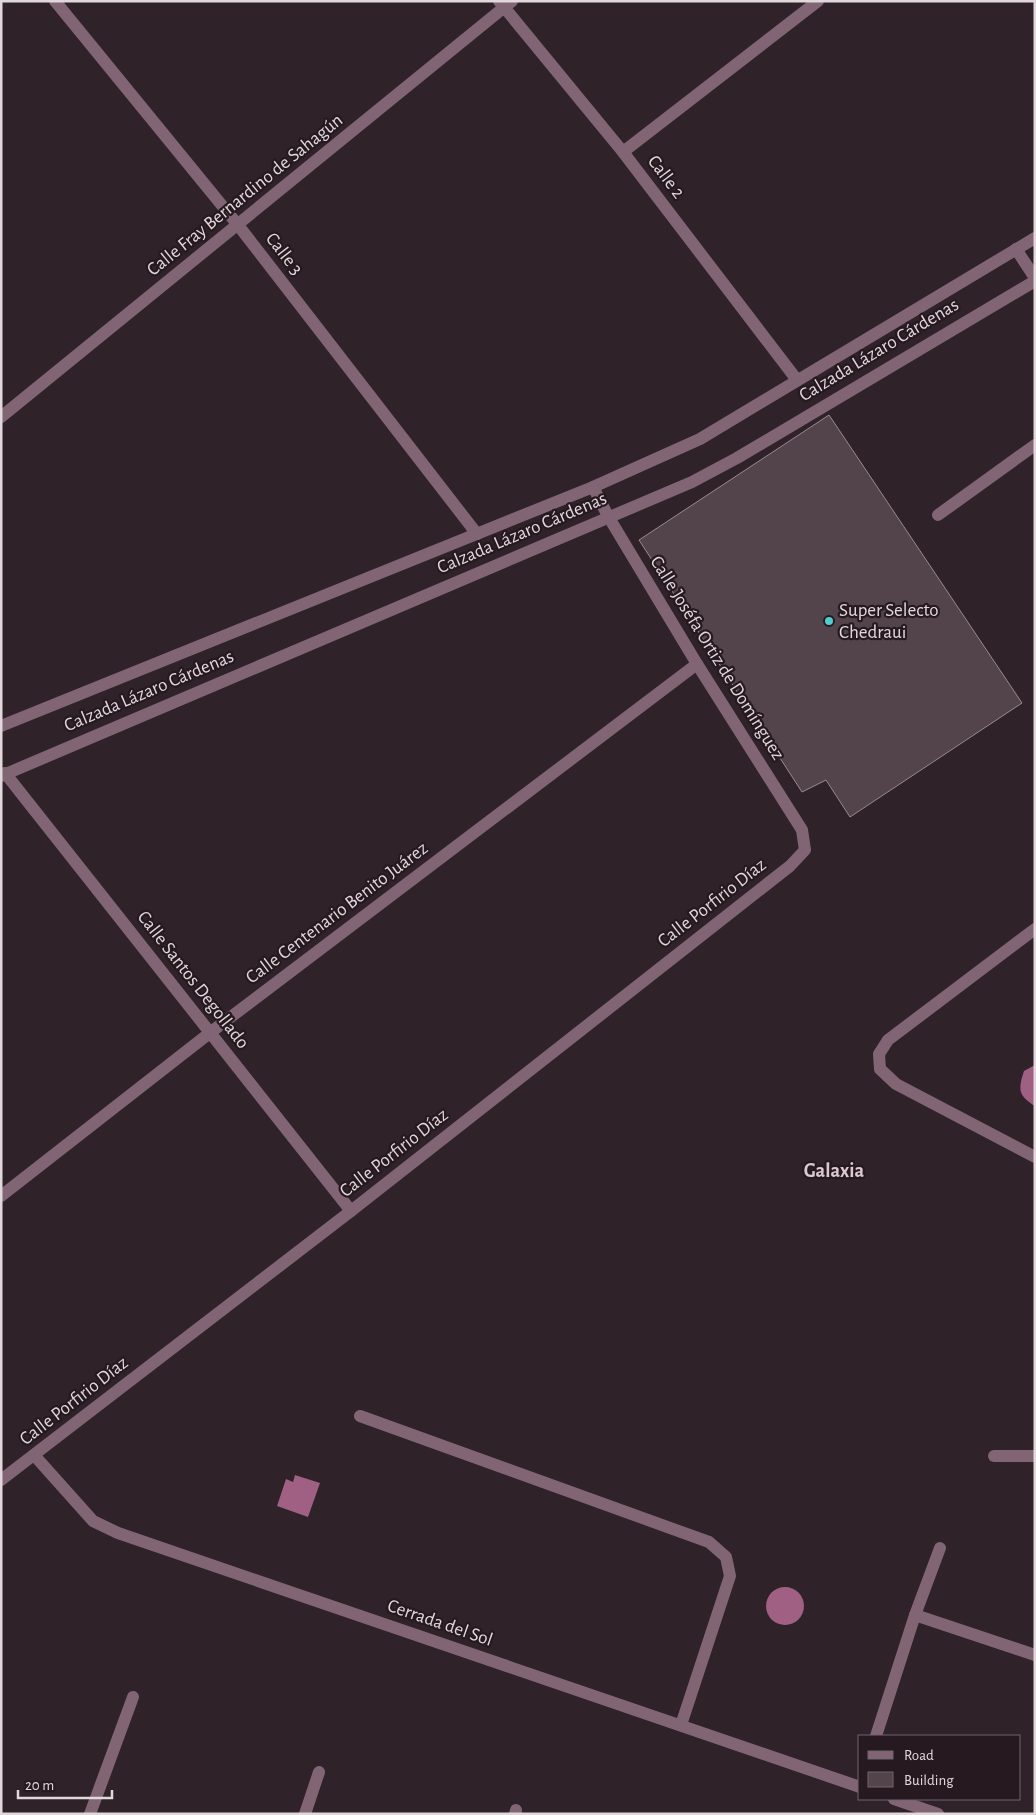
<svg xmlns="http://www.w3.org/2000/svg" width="1036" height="1815" font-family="'Alegreya Sans',sans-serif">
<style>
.water{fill:#9f6083}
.building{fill:#53444c;stroke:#9a8992}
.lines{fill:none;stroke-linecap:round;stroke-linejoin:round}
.minor{stroke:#816574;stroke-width:12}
.poi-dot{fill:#52cdcd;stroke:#261920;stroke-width:2}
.labels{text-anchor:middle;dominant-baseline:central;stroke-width:4.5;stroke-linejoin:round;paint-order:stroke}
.street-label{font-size:19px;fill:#e1d8dc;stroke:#261920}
.poi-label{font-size:19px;fill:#e1d8dc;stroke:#261920;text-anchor:start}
.neighbourhood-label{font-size:20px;font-weight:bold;fill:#dbc9d2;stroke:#261920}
</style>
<rect width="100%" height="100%" fill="#2f2229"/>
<g class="water">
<path d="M1035 1065V1106C1018 1096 1018 1089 1024 1071Z"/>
<path d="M295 1475 320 1483 308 1517 277 1506 286 1479 293 1482Z"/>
<circle cx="785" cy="1606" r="19"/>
</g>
<path class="building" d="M829 415 1022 703 850 817 826 780 802 792 639 540Z"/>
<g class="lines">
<g class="minor">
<path d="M55 1 238 225 477 534"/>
<path d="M499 1 623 152 797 380"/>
<path d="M623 152 818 1"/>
<path d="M1016 249 1035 278"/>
<path d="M1 417 512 1"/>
<path d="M938 515 1035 445"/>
<path d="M1 726 593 487 700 439 1035 238"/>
<path d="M5 773 351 1211"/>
<path d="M1 776 692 482 737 458 1035 281"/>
<path d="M1035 929 888 1040 879 1054 880 1069 896 1084 1035 1157"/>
<path d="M1 1196 211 1032 697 664"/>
<path d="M360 1416 709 1542 726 1557 730 1576 681 1725"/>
<path d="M34 1455 93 1521 118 1533 860 1787"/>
<path d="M994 1456H1035"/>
<path d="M1 1480 351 1211 790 866 805 850 802 830 697 664 608 516 593 487"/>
<path d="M915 1615 1035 1655"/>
<path d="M876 1736 915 1615 940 1548"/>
<path d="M894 1799 938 1814"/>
<path d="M90 1814 133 1697"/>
<path d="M305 1814 319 1772"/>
<path d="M515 1814 516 1810"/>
</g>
</g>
<circle class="poi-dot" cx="829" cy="621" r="5"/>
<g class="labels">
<g class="street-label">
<text transform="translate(666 177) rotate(53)">Calle 2</text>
<text transform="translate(245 195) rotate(-39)">Calle Fray Bernardino de Sahagún</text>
<text transform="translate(284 254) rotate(52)">Calle 3</text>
<text transform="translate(879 350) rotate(-31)">Calzada Lázaro Cárdenas</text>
<text transform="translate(522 533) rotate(-23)">Calzada Lázaro Cárdenas</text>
<text transform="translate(717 658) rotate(58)">Calle Joséfa Ortiz de Domínguez</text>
<text transform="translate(149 691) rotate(-23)">Calzada Lázaro Cárdenas</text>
<text transform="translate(712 903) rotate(-38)">Calle Porfirio Díaz</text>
<text transform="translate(337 913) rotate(-37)">Calle Centenario Benito Juárez</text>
<text transform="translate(193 980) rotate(52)">Calle Santos Degollado</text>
<text transform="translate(394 1153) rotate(-38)">Calle Porfirio Díaz</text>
<text transform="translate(74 1401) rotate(-38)">Calle Porfirio Díaz</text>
<text transform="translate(440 1623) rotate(19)">Cerrada del Sol</text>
</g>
<g class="poi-label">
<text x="839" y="610">Super Selecto<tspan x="839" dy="22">Chedraui</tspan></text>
</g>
<g class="neighbourhood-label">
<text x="834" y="1171">Galaxia</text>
</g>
</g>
<rect width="1036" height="1815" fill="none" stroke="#e1d8dc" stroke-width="5"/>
<rect x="858" y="1735" width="162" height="65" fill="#261920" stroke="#71656b"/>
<rect x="868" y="1751" width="25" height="8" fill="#816574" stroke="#71656b"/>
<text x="904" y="1760" font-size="15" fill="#e1d8dc">Road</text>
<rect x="868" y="1772" width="25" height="15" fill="#53444c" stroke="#71656b"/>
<text x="904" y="1785" font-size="15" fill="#e1d8dc">Building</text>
<path d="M18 1790v8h94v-8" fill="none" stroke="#e1d8dc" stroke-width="2.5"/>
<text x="25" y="1790" font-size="15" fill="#e1d8dc" stroke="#261920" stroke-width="4" paint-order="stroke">20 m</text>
</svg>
